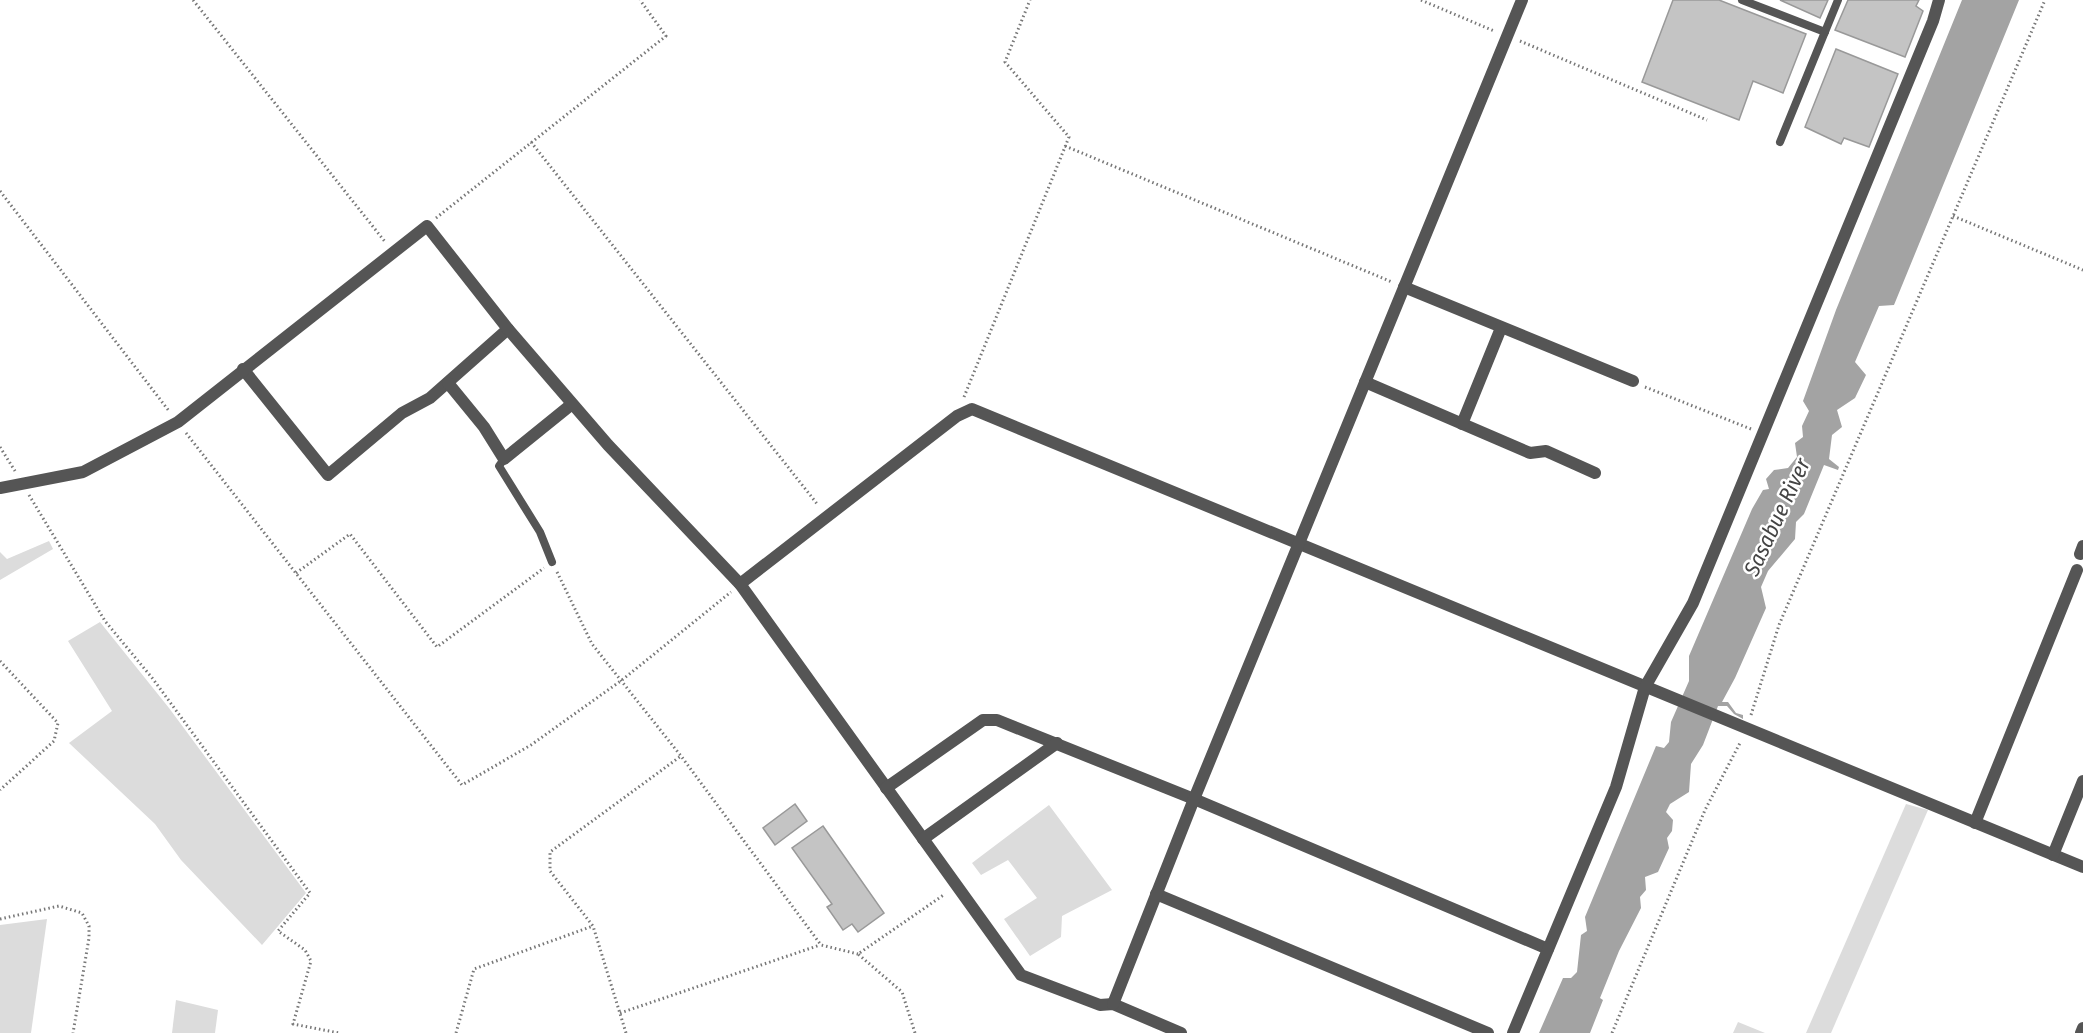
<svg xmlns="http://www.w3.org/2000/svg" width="2083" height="1033" font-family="'Fira Sans Condensed',sans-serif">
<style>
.green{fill:#dcdcdc}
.water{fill:#a3a3a3}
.building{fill:#c4c4c4;stroke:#999;stroke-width:1.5}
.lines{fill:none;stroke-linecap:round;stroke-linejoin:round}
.path{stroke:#777;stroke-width:3;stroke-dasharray:1.5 3;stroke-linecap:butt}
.service{stroke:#555;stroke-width:8}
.minor{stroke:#555;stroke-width:12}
.labels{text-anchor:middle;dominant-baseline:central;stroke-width:5;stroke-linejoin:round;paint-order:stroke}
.water-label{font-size:22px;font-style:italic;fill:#444;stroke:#fff}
</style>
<rect width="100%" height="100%" fill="#fff"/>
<g class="green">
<path d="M49 541 53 549 0 580V552L7 559Z"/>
<path d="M100 622 169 708 306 893 262 945 181 860 155 824 69 743 112 711 68 641Z"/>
<path d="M1906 804 1928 810 1831 1033H1806Z"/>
<path d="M1049 805 1112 890 1062 916 1061 937 1030 956 1004 919 1037 898 1008 860 981 875 972 863Z"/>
<path d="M47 919 31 1033H0V925Z"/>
<path d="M176 1000 218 1010 215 1033H172Z"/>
<path d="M1738 1022 1765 1033H1733Z"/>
</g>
<path class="water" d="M1962 0H2019L1894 305 1879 306 1855 362 1866 375 1855 398 1837 410 1842 427 1832 435 1829 459 1839 467 1838 470 1824 465 1804 514 1796 522 1795 539 1768 571 1761 587 1766 608 1735 678 1722 702H1728L1736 713 1743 715V719L1734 714 1727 706H1718L1703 745 1691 764 1689 792 1670 804 1666 812 1673 820 1672 831 1667 838 1669 848 1658 872 1645 877 1646 890 1640 897 1641 908 1619 951 1600 998 1603 1000 1590 1033H1539L1563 978H1571L1577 972 1581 935 1587 931 1585 917 1656 746 1664 748 1669 742 1671 722 1689 681V656L1752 509 1763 490 1769 489 1766 479 1774 470 1788 468 1797 457 1795 443 1803 437 1802 426 1809 411 1803 401 1836 310Z"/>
<g class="building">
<path d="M1673 0H1719L1806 34 1783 93 1753 81 1739 120 1642 82Z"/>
<path d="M1780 0H1828L1820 18Z"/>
<path d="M1848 0H1919L1916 6 1923 11 1905 57 1835 30Z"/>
<path d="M1836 49 1898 74 1869 147 1844 138 1841 144 1805 127Z"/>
<path d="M795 804 807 821 775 845 763 828Z"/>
<path d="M823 826 884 913 858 932 852 924 843 930 827 907 832 904 792 848Z"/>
</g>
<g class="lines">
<g class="path">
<path d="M193 0 386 243"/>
<path d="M1421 0 1494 31"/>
<path d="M1520 41 1707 120"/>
<path d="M531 142 818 505"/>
<path d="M1065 146 1392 282"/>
<path d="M0 191 169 411"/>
<path d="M1953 216 2083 270"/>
<path d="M436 218 666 36 640 0"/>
<path d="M1645 387 1751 429"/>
<path d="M964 397 1069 137 1005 62 1030 0"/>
<path d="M186 433 462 785 531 745 622 680 731 592"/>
<path d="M0 447 15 471"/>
<path d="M29 495 105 621 153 679 310 893 278 931 305 950 311 961 293 1024 339 1033"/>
<path d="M557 572 592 644 681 756 821 945 858 954"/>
<path d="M296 573 350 534 437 647 544 568"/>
<path d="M0 661 58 723 54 741 0 790"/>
<path d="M1751 715 1779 625 2045 0"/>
<path d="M0 919 59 906 82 913 89 926V938L73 1033"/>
<path d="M620 1013 820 945"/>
<path d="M456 1033 474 969 593 926"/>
<path d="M626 1033 593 926 550 871V852L681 756"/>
<path d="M915 1033 902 992 858 954 945 894"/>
<path d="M1612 1033 1705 810 1741 741"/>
</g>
<g class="service">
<path d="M1742 0 1825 32"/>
<path d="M1780 142 1838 0"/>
<path d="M504 459 499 466 540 532 552 562"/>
</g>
<g class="minor">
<path d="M1404 287 1633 381"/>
<path d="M243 369 328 475 402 413 430 398 508 329"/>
<path d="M1365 382 1530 453 1546 451 1595 473"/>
<path d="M448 383 484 427 504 459 572 404"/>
<path d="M1462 424 1501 328"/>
<path d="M0 488 83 472 178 422 427 226 508 329 608 445 740 584 1021 975 1100 1005 1113 1004 1181 1033"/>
<path d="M2080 554 2083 546"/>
<path d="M740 584 957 416 972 409 2083 867"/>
<path d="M886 788 983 720H997L1194 799 1548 949"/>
<path d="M1975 823 2077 570"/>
<path d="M923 839 1057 743"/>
<path d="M2053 855 2083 781"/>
<path d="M1156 894 1488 1033"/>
<path d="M1113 1004 1194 799 1522 0"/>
<path d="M1513 1033 1616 787 1645 687 1693 603 1933 21 1939 0"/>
<path d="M2081 1033 2083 1028"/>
</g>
</g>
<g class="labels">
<g class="water-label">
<text transform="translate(1777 517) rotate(-65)">Sasabue River</text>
</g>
</g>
</svg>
